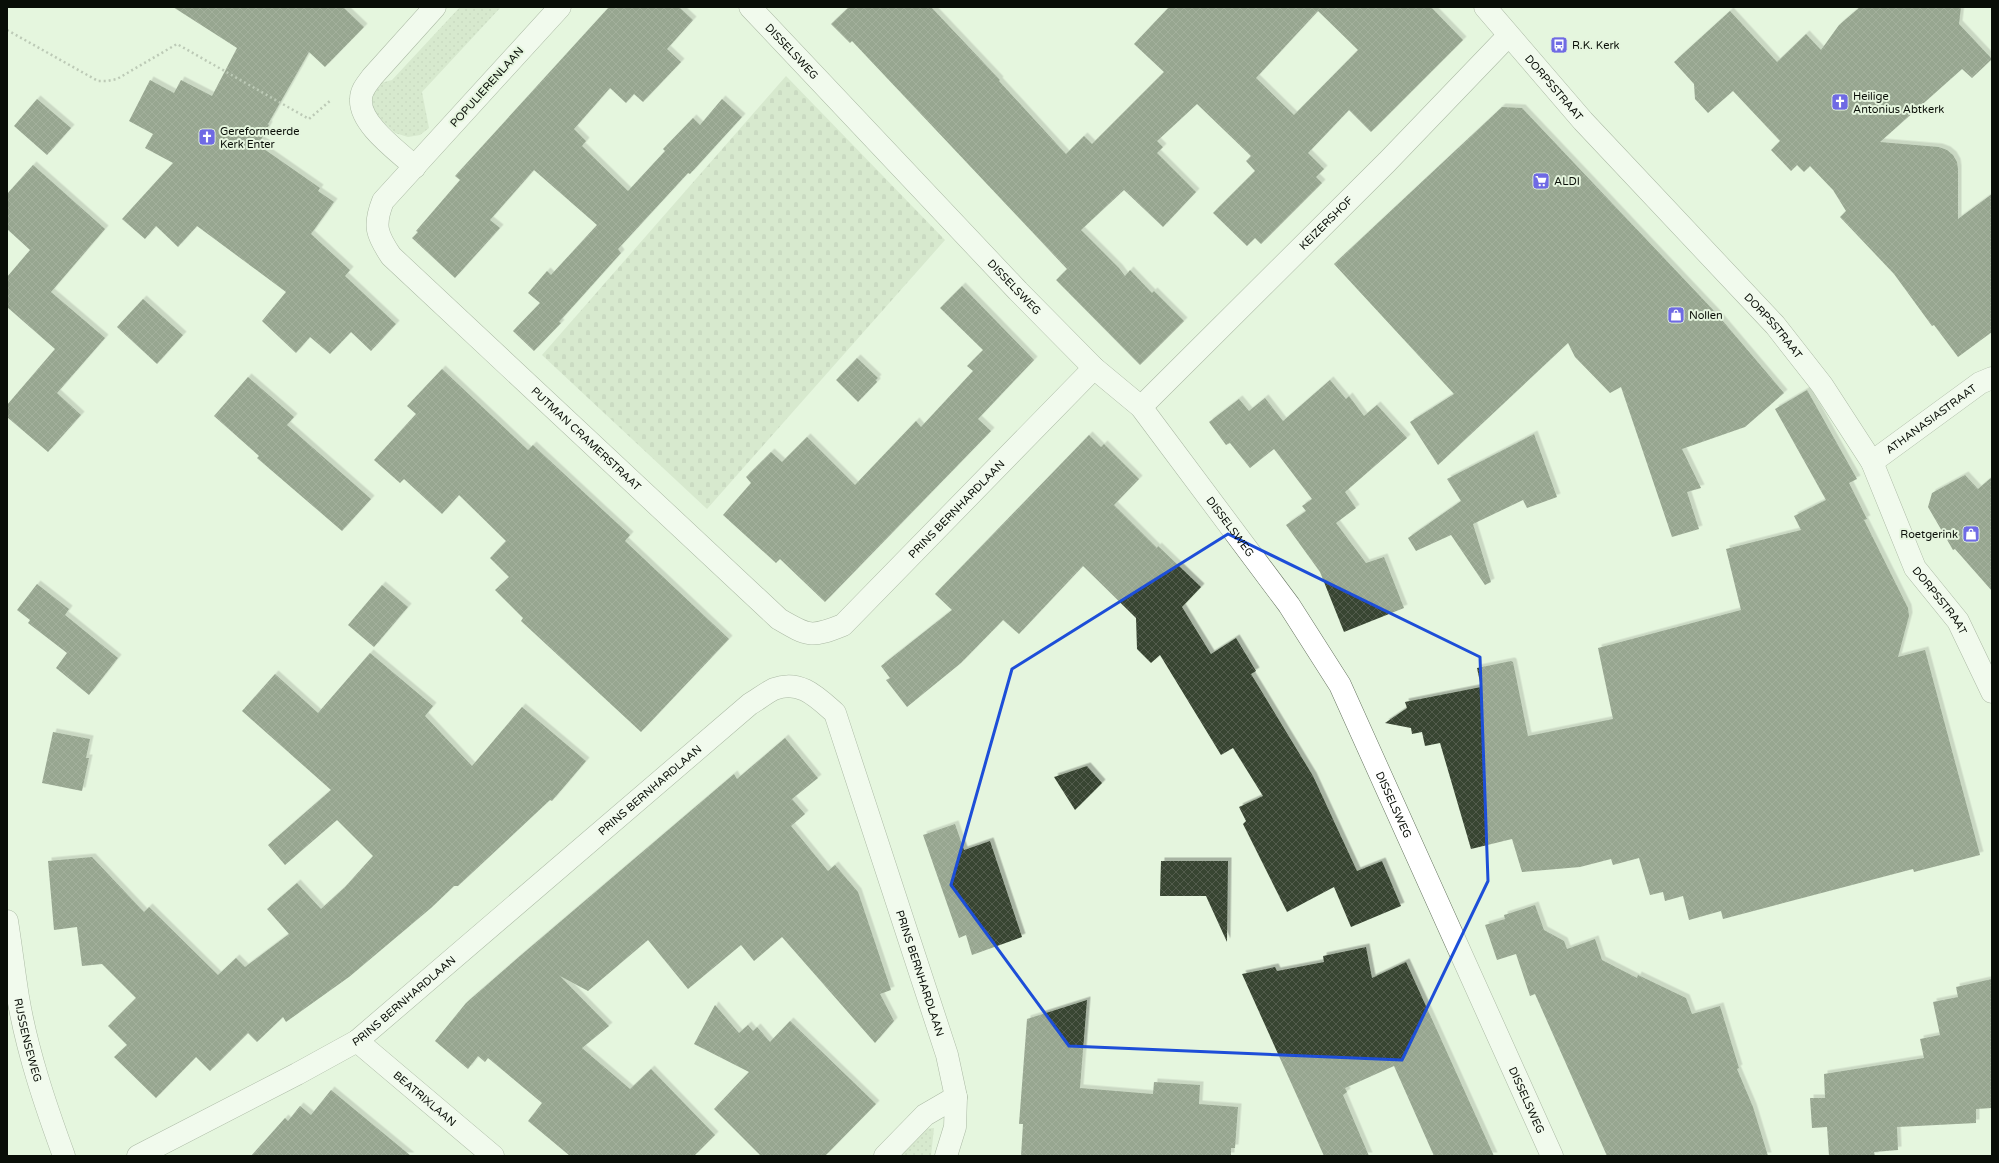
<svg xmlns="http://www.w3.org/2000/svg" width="1999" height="1163" font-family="'Varela Round',sans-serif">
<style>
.grass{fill:url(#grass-dots)}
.cemetery{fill:url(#cemetery-stones)}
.building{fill:url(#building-cross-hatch);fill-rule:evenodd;filter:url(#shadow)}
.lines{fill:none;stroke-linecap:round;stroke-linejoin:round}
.minor-casing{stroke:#65735f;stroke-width:23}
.secondary-casing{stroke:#65735f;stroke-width:23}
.path{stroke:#8a9585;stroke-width:2.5;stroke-dasharray:2 3;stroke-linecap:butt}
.minor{stroke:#fff;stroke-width:22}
.secondary{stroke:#fff;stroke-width:22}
.marked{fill:none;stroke:#1d4ed8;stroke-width:3;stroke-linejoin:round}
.labels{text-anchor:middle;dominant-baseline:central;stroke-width:4;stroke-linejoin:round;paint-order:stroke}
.poi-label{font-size:11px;fill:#090e07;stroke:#e5f5de;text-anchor:start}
.street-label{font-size:11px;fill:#090e07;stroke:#e5f5de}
</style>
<defs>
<pattern id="grass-dots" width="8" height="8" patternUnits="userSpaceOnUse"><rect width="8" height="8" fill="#c5d9bb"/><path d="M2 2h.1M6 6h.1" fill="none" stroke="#a8b99f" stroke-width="1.8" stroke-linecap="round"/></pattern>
<pattern id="cemetery-stones" width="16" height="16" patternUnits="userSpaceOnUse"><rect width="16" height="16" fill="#c5d9bb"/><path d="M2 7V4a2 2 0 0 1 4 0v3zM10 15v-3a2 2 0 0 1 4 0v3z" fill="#a8b99f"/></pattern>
<pattern id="building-cross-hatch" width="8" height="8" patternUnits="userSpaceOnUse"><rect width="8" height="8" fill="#394533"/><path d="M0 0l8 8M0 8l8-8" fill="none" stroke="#525c4d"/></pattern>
<filter id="shadow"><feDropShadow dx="3.5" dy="-3.5" stdDeviation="0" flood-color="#0004"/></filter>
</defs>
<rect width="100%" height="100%" fill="#e5f5de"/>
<g class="grass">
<path d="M460 7H501L422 92 429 128 420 135 408 137 395 133 376 115 371 97 377 84 392 80Z"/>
<path d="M934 1128 931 1156H897L924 1129Z"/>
</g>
<path class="cemetery" d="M786 76 945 240 707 509 542 355Z"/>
<g class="building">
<path d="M173 7H343L364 27 325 67 309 52 268 124 269 125 261 140 267 144 264 149 320 188 318 191 334 202 311 234 350 270 345 276 396 324 371 351 351 332 330 354 310 337 296 353 262 321 286 292 197 226 178 247 156 226 145 239 122 219 173 163 145 148 153 134 129 121 150 80 174 93 181 80 212 96 237 48Z"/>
<path d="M609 7H679L693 20 667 49 681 62 643 102 634 94 626 103 610 88 574 129 586 141 582 146 628 191 665 151 663 149 693 118 700 125 722 99 742 117 690 174 688 173 618 249 621 253 559 322 561 323 534 351 513 331 540 303 528 293 547 271 551 275 597 225 534 170 490 220 500 228 455 278 412 238 418 232 416 231 460 180 455 176Z"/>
<path d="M849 7H931L1000 80 999 81 1066 154 1084 136 1092 144 1164 72 1134 44 1169 7H1431L1463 40 1371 132 1349 110 1308 153 1324 169 1316 177 1322 183 1261 244 1255 238 1247 246 1213 213 1255 171 1246 161 1251 156 1197 104 1157 141 1163 147 1157 153 1196 192 1163 227 1124 190 1081 230 1119 268 1125 276 1130 270 1152 293 1154 291 1184 321 1140 365 1056 280 1067 269 852 41 850 43 831 24ZM1318 11 1358 50 1294 115 1256 78Z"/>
<path d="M1860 7H1961L1959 24 1992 59 1972 78 1962 69 1880 142 1939 147 1947 150 1953 155 1957 162 1958 169V219L1992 194V332L1958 357 1934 325 1932 326 1894 274 1840 217 1846 211 1833 190 1810 166 1804 172 1797 165 1791 171 1771 150 1780 141 1733 91 1708 113 1695 99 1694 84 1674 62 1730 11 1777 62 1806 34 1821 50 1839 25Z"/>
<path d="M37 99 71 128 47 155 14 126Z"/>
<path d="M1502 107 1522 108 1716 313 1784 393 1745 427 1682 449 1701 488 1687 492 1699 529 1672 537 1621 387 1610 393 1575 357 1568 343 1438 465 1410 422 1454 394 1334 264Z"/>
<path d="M33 165 105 229 51 292 105 338 57 393 81 415 48 452 7 417V405L55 349 7 307V277L30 250 7 229V194Z"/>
<path d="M962 286 1034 360 978 419 991 431 825 602 780 559 776 563 723 515 751 483 746 477 771 452 782 462 807 437 855 485 916 421 921 427 973 371 967 366 983 350 940 308Z"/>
<path d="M143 299 183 335 157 364 117 327Z"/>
<path d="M857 358 878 378 876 380 877 382 858 402 836 380Z"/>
<path d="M442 369 528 450 533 445 605 512 630 535 625 541 729 639 641 732 521 621 523 618 495 590 509 577 490 558 506 541 459 495 442 514 404 479 400 483 374 460 416 414 407 406Z"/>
<path d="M248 377 294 417 287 425 371 499 342 531 257 458 259 456 214 416Z"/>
<path d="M1330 380 1346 399 1349 396 1364 416 1377 405 1407 438 1345 492 1356 508 1336 523 1366 563 1384 557 1404 608 1344 632 1320 572 1286 525 1306 511 1302 506 1312 499 1274 449 1250 468 1230 443 1226 445 1209 422 1239 399 1249 411 1265 398 1283 421Z"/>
<path d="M1807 390 1857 479 1849 483 1867 519 1864 520 1908 608 1909 616 1898 657 1925 650 1980 855 1914 872 1913 869 1723 919 1721 911 1689 920 1683 896 1665 901 1663 892 1650 895 1639 858 1613 865 1611 859 1580 867 1522 872 1512 839 1471 849 1440 743 1425 746 1422 732 1412 734 1411 728 1385 723 1407 708 1405 702 1481 687 1477 668 1511 661 1513 662 1528 736 1613 719 1598 648 1741 610 1726 549 1801 530 1794 516 1826 500 1775 409Z"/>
<path d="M1534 434 1557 497 1527 508 1523 500 1473 524 1491 582 1485 585 1451 535 1416 551 1408 538 1461 501 1447 479Z"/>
<path d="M1089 435 1101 447 1104 444 1139 479 1114 505 1157 548 1158 546 1201 587 1182 607 1211 654 1236 638 1256 671 1251 674 1313 776 1357 871 1382 861 1401 906 1351 927 1334 887 1287 912 1243 824 1246 821 1239 807 1263 796 1233 748 1221 755 1160 655 1151 663 1137 649 1136 618 1083 566 1019 634 1003 620 961 663 907 707 886 680 890 678 881 666 952 610 935 594Z"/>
<path d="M1965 475 1978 489 1992 477V591L1955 549 1953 550 1928 507 1932 493Z"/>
<path d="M37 584 69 609 65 615 118 658 89 695 56 668 67 653 28 623 30 620 17 610Z"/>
<path d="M382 585 408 607 374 647 348 625Z"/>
<path d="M370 653 433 706 425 716 472 766 522 707 586 761 552 801 550 800 458 886H454L431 908 349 977 286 1022 283 1017 257 1042 248 1033 210 1071 196 1057 156 1098 114 1057 127 1045 108 1026 136 998 102 964 82 966 77 927 54 930 48 861 92 857 144 912 149 907 218 975 236 958 245 967 289 934 267 909 297 883 321 909 345 887 373 856 337 820 285 865 268 845 331 790 242 711 275 674 318 713Z"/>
<path d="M53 732 90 739 86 758H89L82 791 42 783Z"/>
<path d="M785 738 818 778 792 799 805 814 791 826 828 871 835 865 858 892 891 990 880 994 894 1021 875 1043 782 937 754 961 741 945 688 989 648 940 588 991 560 976 609 1026 582 1048 630 1089 651 1069 715 1135 694 1156H570L528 1121 542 1103 488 1058 485 1062 478 1056 468 1069 435 1041 466 1003 520 956 734 774 737 779Z"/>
<path d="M1087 766 1102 783 1075 810 1054 777Z"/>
<path d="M955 824 964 850 990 841 1022 937 972 955 966 935 959 938 923 835Z"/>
<path d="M1161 861H1228L1227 942 1206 896H1160Z"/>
<path d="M1535 905 1544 930 1564 941 1567 949 1595 939 1602 960 1637 978 1638 975 1686 998 1692 1014 1720 1006 1739 1068 1737 1069 1753 1107 1768 1156H1607L1535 994 1530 996 1516 954 1497 960 1485 925 1505 919 1504 915Z"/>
<path d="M1366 947 1372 978 1406 962 1494 1156H1434L1394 1066 1345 1088 1347 1092 1343 1095 1369 1156H1324L1242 974 1275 967 1277 971 1324 962 1323 956Z"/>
<path d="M1992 979V1108L1976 1109V1123L1897 1127 1898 1150 1874 1152 1875 1156H1829L1827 1127 1812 1128 1810 1098H1825L1824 1074 1924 1058 1920 1039 1940 1035 1933 1002 1958 997 1956 987Z"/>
<path d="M1087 1000 1080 1088 1153 1094 1154 1082 1200 1085 1199 1104 1238 1107 1235 1148H1231V1156H1021L1023 1124H1019L1027 1019Z"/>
<path d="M715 1005 739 1033 748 1025 753 1031 757 1027 770 1042 790 1021 876 1104 825 1156H761L714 1109 749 1072 694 1044Z"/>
<path d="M331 1090 411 1156H251L285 1118 288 1121 300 1106 311 1115Z"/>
</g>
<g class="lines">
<g class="minor-casing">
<g id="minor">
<path id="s1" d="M560 7 383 201C373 226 377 235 391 256L779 619C808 636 811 638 843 625L1094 368"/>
<path id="s2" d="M750 7 1018 291 1094 368 1141 407 1289 605 1340 685 1552 1156"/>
<path d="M415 167C398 151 359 124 361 99 361 90 367 84 372 77L435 7"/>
<path id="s3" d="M1141 407 1387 162 1508 36"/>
<path id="s4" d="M1872 462 1980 383 1992 378"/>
<path id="s5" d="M357 1041 493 1156"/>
<path id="s6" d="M138 1156 297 1074 357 1041 750 704C757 700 766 693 774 689 800 679 817 697 835 713L947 1055 956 1097 955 1127 946 1156"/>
<path d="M885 1156 925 1115 956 1097"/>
</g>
</g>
<g class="secondary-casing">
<g id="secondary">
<path id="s7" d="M1485 7 1583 121 1775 325 1822 385 1872 462 1915 568 1958 621 1992 692"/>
<path id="s8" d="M7 921C11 946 14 972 18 997 27 1051 45 1104 64 1156"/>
</g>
</g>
<path class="path" d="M7 30 98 81H107L117 79 177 44 309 119 331 100"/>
<use href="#minor" class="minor"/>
<use href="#secondary" class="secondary"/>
</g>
<path d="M0 0H1999V1163H0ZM1228 534 1480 657 1488 881 1402 1060 1069 1046 951 885 1012 669Z" fill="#e5f5de" fill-opacity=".55" fill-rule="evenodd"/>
<path class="marked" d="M1228 534 1480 657 1488 881 1402 1060 1069 1046 951 885 1012 669Z"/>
<defs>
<g id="bus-square" transform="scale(0.9)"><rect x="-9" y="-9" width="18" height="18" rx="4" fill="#6f6ae4" stroke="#e5f5de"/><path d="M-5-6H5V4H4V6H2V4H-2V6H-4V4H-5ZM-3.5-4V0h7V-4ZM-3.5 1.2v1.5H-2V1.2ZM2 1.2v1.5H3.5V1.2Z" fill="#fff"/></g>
<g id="church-square" transform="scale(0.9)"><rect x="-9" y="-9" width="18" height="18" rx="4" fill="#6f6ae4" stroke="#e5f5de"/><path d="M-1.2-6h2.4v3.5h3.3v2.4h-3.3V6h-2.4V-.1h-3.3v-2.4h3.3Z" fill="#fff"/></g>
<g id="supermarket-square" transform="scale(0.9)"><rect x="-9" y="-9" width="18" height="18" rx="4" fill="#6f6ae4" stroke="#e5f5de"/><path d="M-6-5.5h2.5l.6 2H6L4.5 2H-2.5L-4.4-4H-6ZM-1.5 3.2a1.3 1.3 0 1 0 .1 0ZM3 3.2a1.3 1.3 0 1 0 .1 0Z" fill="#fff"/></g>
<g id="shop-square" transform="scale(0.9)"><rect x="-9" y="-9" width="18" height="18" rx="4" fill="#6f6ae4" stroke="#e5f5de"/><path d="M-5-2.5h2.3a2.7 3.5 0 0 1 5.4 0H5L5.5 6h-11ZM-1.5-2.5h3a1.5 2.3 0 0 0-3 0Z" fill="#fff"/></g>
</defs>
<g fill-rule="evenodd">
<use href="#bus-square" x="1559" y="45"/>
<use href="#church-square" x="1840" y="102"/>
<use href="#church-square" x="207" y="137"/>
<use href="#supermarket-square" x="1541" y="181"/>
<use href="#shop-square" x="1676" y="315"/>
<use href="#shop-square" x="1971" y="534"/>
</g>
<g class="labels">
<g class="poi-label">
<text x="1572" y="45">R.K. Kerk</text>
<text x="1853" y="96">Heilige<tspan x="1853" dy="13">Antonius Abtkerk</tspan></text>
<text x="220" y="131">Gereformeerde<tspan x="220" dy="13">Kerk Enter</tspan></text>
<text x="1554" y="181">ALDI</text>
<text x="1689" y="315">Nollen</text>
<text x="1958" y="534" text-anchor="end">Roetgerink</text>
</g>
<g class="street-label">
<text stroke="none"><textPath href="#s2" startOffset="61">DISSELSWEG</textPath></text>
<text transform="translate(487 87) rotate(-48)">POPULIERENLAAN</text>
<text stroke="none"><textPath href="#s7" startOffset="106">DORPSSTRAAT</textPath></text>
<text stroke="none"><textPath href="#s3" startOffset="261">KEIZERSHOF</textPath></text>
<text stroke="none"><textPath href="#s2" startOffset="385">DISSELSWEG</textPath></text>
<text stroke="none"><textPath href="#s7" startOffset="430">DORPSSTRAAT</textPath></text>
<text stroke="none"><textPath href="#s4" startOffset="73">ATHANASIASTRAAT</textPath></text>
<text stroke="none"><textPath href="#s1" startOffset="589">PUTMAN CRAMERSTRAAT</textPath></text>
<text stroke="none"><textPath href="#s1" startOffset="1084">PRINS BERNHARDLAAN</textPath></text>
<text stroke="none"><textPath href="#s2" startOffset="709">DISSELSWEG</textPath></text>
<text stroke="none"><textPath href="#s7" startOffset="754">DORPSSTRAAT</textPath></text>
<text stroke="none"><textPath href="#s6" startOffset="633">PRINS BERNHARDLAAN</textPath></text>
<text stroke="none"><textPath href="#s2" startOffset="1033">DISSELSWEG</textPath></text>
<text stroke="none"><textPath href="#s6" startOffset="1137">PRINS BERNHARDLAAN</textPath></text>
<text stroke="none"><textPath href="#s6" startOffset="309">PRINS BERNHARDLAAN</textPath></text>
<text stroke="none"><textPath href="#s8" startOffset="121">RIJSSENSEWEG</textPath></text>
<text stroke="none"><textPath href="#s5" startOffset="89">BEATRIXLAAN</textPath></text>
<text stroke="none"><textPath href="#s2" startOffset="1357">DISSELSWEG</textPath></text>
</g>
</g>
<rect width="1999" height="1163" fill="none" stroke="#090e07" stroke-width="16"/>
</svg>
